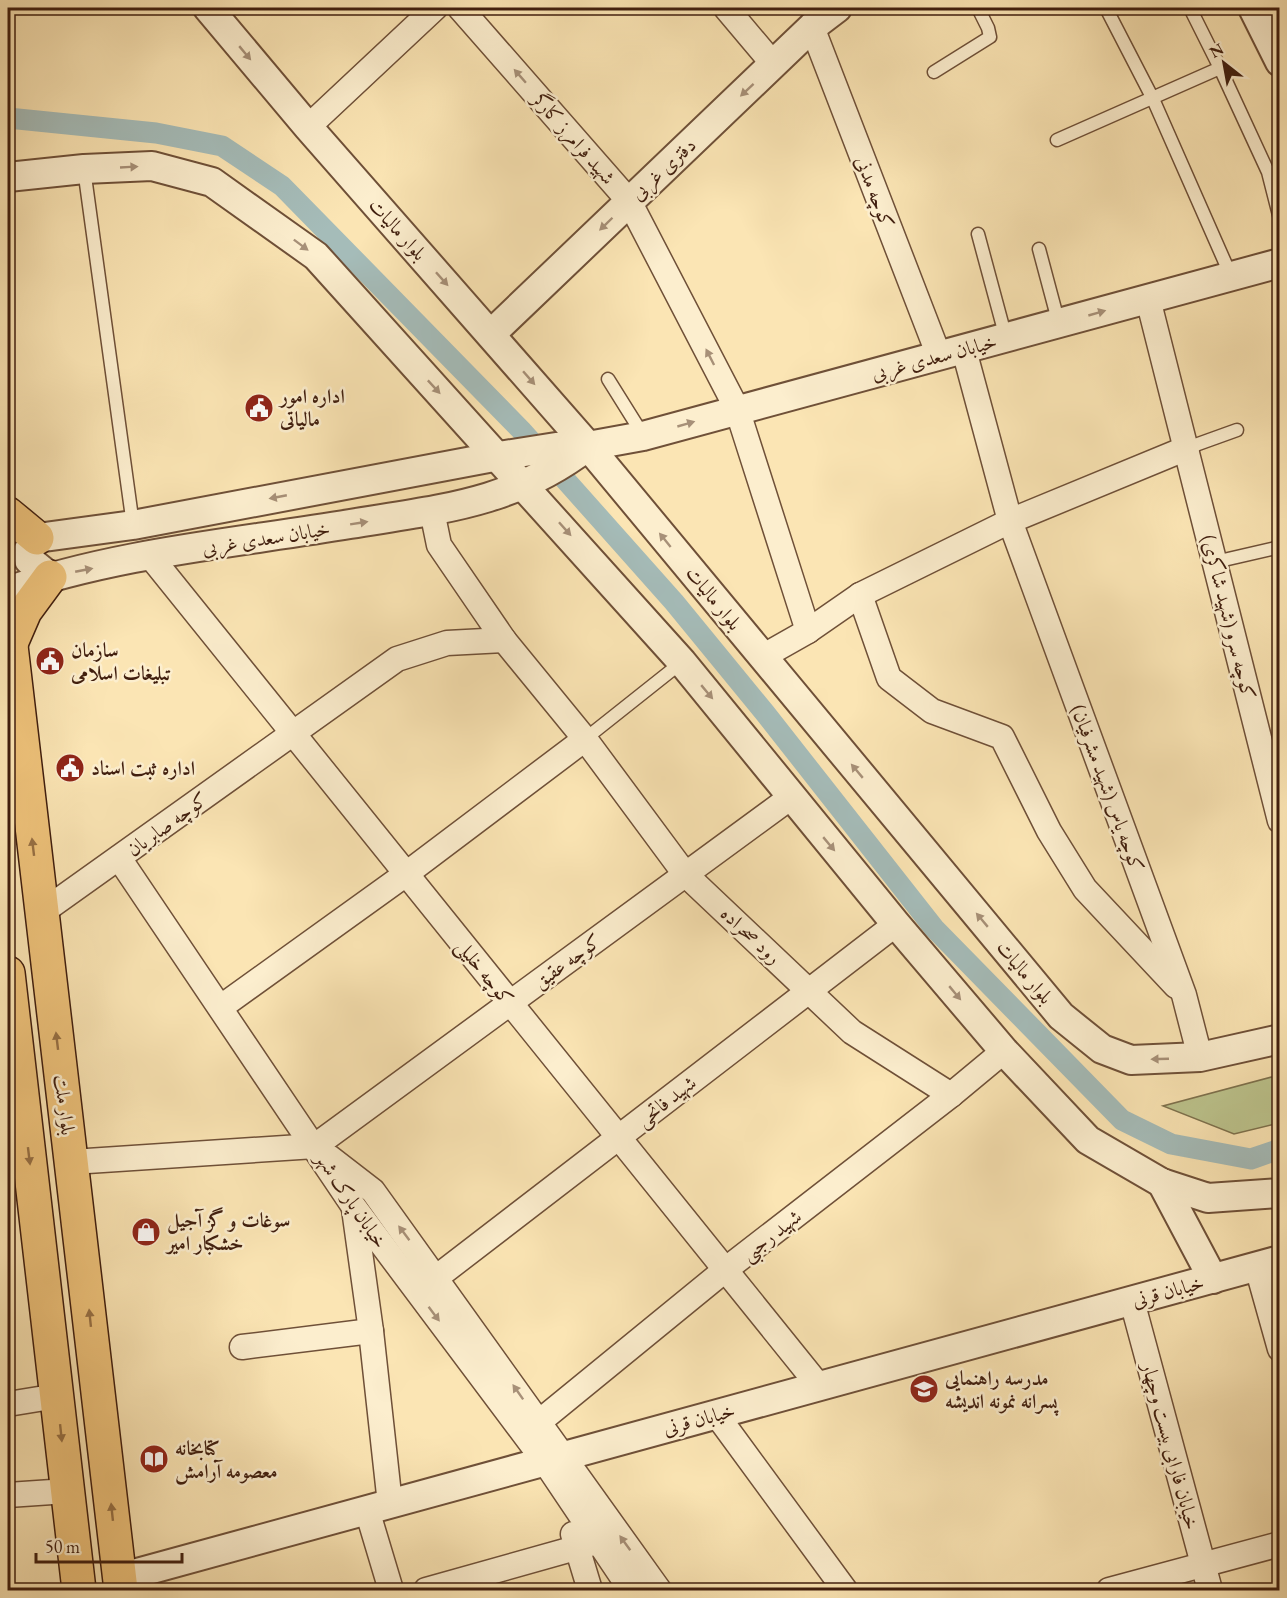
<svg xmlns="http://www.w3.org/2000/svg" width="1287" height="1598" font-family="'EB Garamond',Amiri,serif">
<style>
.green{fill:#bdc58e;stroke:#7e724e;stroke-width:1.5}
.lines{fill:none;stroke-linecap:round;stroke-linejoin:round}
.canal{stroke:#a5bcb9;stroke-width:21}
.service-casing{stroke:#6f5038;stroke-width:15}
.minor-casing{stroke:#6f5038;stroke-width:27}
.tertiary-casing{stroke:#6f5038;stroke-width:32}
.primary-casing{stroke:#401e0e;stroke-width:36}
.service{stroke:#fceece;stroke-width:12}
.minor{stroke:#fceece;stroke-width:24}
.tertiary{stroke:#fceece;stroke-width:28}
.primary{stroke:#eec27a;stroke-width:33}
.oneway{fill:#a79078}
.oneway2{fill:#977044}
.labels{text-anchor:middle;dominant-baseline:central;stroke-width:5;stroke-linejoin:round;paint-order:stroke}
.street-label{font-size:20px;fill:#401e0e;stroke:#fceece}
.poi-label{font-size:20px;font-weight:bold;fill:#401e0e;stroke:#fceece;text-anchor:start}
</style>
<rect width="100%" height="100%" fill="#fbe5b4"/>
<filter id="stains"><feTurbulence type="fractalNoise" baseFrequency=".00333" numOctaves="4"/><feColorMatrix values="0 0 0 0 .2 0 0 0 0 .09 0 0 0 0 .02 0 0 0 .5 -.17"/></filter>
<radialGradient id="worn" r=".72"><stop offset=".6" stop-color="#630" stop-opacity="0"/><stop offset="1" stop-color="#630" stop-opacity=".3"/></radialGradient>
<path class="green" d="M1279 1075V1123L1234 1134 1163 1106Z"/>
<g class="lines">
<path class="canal" d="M8 118 156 133 222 146 282 186 521 430 674 602 765 713 934 928 1122 1120 1171 1144 1251 1159 1280 1149"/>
<g class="service-casing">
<g id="service">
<path d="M1106 8 1153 99 1231 276"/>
<path d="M1220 68 1268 172 1280 219"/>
<path d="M934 72 990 37 988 28 978 8"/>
<path d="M1057 140 1220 68 1190 8"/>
<path d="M84 169 133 525"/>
<path d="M978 234 1006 338"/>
<path d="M1039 249 1059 324"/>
<path d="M608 379 643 435"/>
<path d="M1187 448 1237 430"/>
<path d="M1215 562 1280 547"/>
<path d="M585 739 682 662"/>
</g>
</g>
<g class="minor-casing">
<g id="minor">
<path d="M460 8 629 201 737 409 808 631"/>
<path d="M726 8 774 65"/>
<path d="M812 27 939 356"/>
<path d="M308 127 435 8"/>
<path d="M1148 299 1280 821"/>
<path d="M964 350 1010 521 1184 995 1200 1057"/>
<path d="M151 557 819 1386"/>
<path d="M860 595 889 678 932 711 1002 737 1049 831 1085 889 1176 986"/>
<path d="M762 657 808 631 860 595 1010 521 1187 448"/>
<path d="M585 739 685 874 852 1032 951 1095"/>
<path d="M119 858 354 1207 545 1462 631 1590"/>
<path d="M41 913 397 659 447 643 504 640"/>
<path d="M221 1007 406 874 585 739 504 640 439 545 432 511"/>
<path d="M315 1146 791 797"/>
<path d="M329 1157 373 1191 659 1590"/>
<path d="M72 1162 315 1146"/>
<path d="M354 1209 371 1331 390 1504"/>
<path d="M1257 1267 1280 1349"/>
<path d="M437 1277 896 924"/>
<path d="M1132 1301 1210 1590"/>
<path d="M242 1347 371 1331"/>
<path d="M8 1404 57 1396"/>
<path d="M716 1414 845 1590"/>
<path d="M539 1422 725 1270 951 1095 1004 1051"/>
<path d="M8 1495 67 1491"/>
<path d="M367 1510 391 1590"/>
<path d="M573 1534 590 1590"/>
<path d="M426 1590 597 1542"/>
<path d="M1109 1590 1280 1544"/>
</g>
</g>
<g class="tertiary-casing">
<g id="tertiary">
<path d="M208 8 308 127 588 446 1061 1016 1102 1049 1131 1060 1200 1057 1280 1039"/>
<path d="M1253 8 1280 62"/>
<path d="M8 177 84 169 152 166 212 182 316 256 682 662 896 924 1004 1051 1088 1140 1162 1183 1208 1198 1280 1193"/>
<path d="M491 334 812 27 837 8"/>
<path d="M50 577 29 560 28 551 37 538 133 525 499 456 556 447 588 446 643 436 1280 263"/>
<path d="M8 591C116 553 236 543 350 524 441 509 512 504 588 446"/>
<path d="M1162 1183 1213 1279"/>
<path d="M119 1578 1280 1260"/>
</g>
</g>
<g class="primary-casing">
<g id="primary">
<path d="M8 514 37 538"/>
<path d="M8 620 121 1590"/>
<path d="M9 648 25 611 50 577"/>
<path d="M8 973 79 1590"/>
</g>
</g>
<use href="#service" class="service"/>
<use href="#minor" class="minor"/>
<use href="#tertiary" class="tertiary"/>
<use href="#primary" class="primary"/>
</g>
<defs><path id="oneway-solid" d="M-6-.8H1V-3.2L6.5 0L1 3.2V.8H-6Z" transform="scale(1.5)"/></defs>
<g class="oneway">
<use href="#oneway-solid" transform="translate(245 53) rotate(50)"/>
<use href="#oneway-solid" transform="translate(520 76) rotate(-131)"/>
<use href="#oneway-solid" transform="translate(747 90) rotate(137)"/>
<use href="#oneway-solid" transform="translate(129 167) rotate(-3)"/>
<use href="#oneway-solid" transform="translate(606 224) rotate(136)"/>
<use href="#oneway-solid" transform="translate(301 245) rotate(37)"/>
<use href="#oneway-solid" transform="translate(442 279) rotate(48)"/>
<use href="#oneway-solid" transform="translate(1097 313) rotate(-16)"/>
<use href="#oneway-solid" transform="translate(710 357) rotate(-117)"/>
<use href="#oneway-solid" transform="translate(529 378) rotate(49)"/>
<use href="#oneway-solid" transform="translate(434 387) rotate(47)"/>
<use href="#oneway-solid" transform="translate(686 424) rotate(-16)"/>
<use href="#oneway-solid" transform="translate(278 497) rotate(169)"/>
<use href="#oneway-solid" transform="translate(359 523) rotate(-9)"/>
<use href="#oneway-solid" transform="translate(565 529) rotate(48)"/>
<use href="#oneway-solid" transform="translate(665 540) rotate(-129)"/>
<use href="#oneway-solid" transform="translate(84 570) rotate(-11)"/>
<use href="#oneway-solid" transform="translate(707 692) rotate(50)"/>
<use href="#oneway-solid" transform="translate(857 771) rotate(-130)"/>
<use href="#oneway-solid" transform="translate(829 844) rotate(50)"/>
<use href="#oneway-solid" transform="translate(982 920) rotate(-130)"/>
<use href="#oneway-solid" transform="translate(955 993) rotate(50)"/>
<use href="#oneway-solid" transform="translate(1160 1059) rotate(178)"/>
<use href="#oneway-solid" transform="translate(404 1233) rotate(-127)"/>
<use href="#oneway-solid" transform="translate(434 1314) rotate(53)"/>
<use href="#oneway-solid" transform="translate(518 1392) rotate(-125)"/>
<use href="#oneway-solid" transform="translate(625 1543) rotate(-126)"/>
</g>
<g class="oneway2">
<use href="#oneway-solid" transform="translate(33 847) rotate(-97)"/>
<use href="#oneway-solid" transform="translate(57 1041) rotate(-97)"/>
<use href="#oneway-solid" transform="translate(29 1156) rotate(83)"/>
<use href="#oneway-solid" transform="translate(90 1318) rotate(-96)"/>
<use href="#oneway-solid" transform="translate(61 1433) rotate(84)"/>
<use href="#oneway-solid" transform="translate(112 1512) rotate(-96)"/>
</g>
<defs>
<g id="civic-disc" transform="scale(1.5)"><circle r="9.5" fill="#8f2418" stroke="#fceece"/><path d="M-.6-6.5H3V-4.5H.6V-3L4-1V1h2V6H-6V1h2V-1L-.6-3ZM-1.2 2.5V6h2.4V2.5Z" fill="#fff"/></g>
<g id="shop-disc" transform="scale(1.5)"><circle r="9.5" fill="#8f2418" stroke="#fceece"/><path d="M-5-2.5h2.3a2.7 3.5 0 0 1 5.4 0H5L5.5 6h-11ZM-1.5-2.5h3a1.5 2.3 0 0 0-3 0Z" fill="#fff"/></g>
<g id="school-disc" transform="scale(1.5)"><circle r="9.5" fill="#8f2418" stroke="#fceece"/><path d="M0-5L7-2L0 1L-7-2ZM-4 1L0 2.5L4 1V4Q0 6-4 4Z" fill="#fff"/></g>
<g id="library-disc" transform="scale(1.5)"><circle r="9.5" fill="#8f2418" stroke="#fceece"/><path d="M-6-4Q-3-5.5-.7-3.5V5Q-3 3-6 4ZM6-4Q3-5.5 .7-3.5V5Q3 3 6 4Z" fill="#fff"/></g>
</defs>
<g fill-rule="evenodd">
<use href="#civic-disc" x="259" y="408"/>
<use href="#civic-disc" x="50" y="661"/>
<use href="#civic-disc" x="70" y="768"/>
<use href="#shop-disc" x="146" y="1232"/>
<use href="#school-disc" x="924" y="1389"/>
<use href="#library-disc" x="154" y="1459"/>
</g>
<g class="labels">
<g class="street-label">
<text transform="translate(574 138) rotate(49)">شهید فرامرز کارگر</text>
<text transform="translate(663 169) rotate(-43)">دفتری غربی</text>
<text transform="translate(875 192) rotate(69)">کوچه مدنی</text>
<text transform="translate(398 229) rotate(48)">بلوار مالیات</text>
<text transform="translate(934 357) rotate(-15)">خیابان سعدی غربی</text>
<text transform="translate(266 538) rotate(-9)">خیابان سعدی غربی</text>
<text transform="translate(714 598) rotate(51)">بلوار مالیات</text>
<text transform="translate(1229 617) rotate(76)">کوچه سرو (شهید شاکری)</text>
<text transform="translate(1108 788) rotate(70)">کوچه یاس (شهید مشرفیان)</text>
<text transform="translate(167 824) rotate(-36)">کوچه صابریان</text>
<text transform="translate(751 935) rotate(43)">رود صحراده</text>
<text transform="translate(567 961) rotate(-36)">کوچه عقیق</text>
<text transform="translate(485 972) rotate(51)">کوچه خلیلی</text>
<text transform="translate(1025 972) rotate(50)">بلوار مالیات</text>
<text transform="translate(666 1101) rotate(-38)">شهید فاتحی</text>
<text transform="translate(65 1105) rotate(83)">بلوار ملت</text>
<text transform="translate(352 1200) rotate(56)">خیابان پارک شهر</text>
<text transform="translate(771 1235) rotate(-38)">شهید رجبی</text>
<text transform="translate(1168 1291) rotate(-15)">خیابان قرنی</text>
<text transform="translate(699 1419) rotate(-15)">خیابان قرنی</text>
<text transform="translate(1171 1446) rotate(75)">خیابان فارابی بیست وچهار</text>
</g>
<g class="poi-label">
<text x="280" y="396">اداره امور<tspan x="280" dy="23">مالیاتی</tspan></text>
<text x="71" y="650">سازمان<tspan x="71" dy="23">تبلیغات اسلامی</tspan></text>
<text x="91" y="768">اداره ثبت اسناد</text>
<text x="167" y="1220">سوغات و گز آجیل<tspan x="167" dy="23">خشکبار امیر</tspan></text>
<text x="945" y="1378">مدرسه راهنمایی<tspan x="945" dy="23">پسرانه نمونه اندیشه</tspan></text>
<text x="175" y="1448">کتابخانه<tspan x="175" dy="23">معصومه آرامش</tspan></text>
</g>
</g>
<rect width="1287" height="1598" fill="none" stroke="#fbe5b4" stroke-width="30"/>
<rect x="9" y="9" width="1269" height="1580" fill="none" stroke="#401e0e" stroke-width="3"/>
<rect x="15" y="15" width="1257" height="1568" fill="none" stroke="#401e0e" stroke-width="1.5"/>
<g transform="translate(1224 63) rotate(329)" stroke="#fceece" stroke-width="4.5" paint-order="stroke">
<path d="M0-4.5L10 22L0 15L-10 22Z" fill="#401e0e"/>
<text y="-9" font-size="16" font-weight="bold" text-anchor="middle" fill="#401e0e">N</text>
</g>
<path d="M36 1553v9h146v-9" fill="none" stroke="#401e0e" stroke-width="3"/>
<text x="45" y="1553" font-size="18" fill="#401e0e" stroke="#fceece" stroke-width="4.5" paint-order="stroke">50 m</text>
<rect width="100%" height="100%" filter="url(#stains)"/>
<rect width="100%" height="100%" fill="url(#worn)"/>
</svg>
